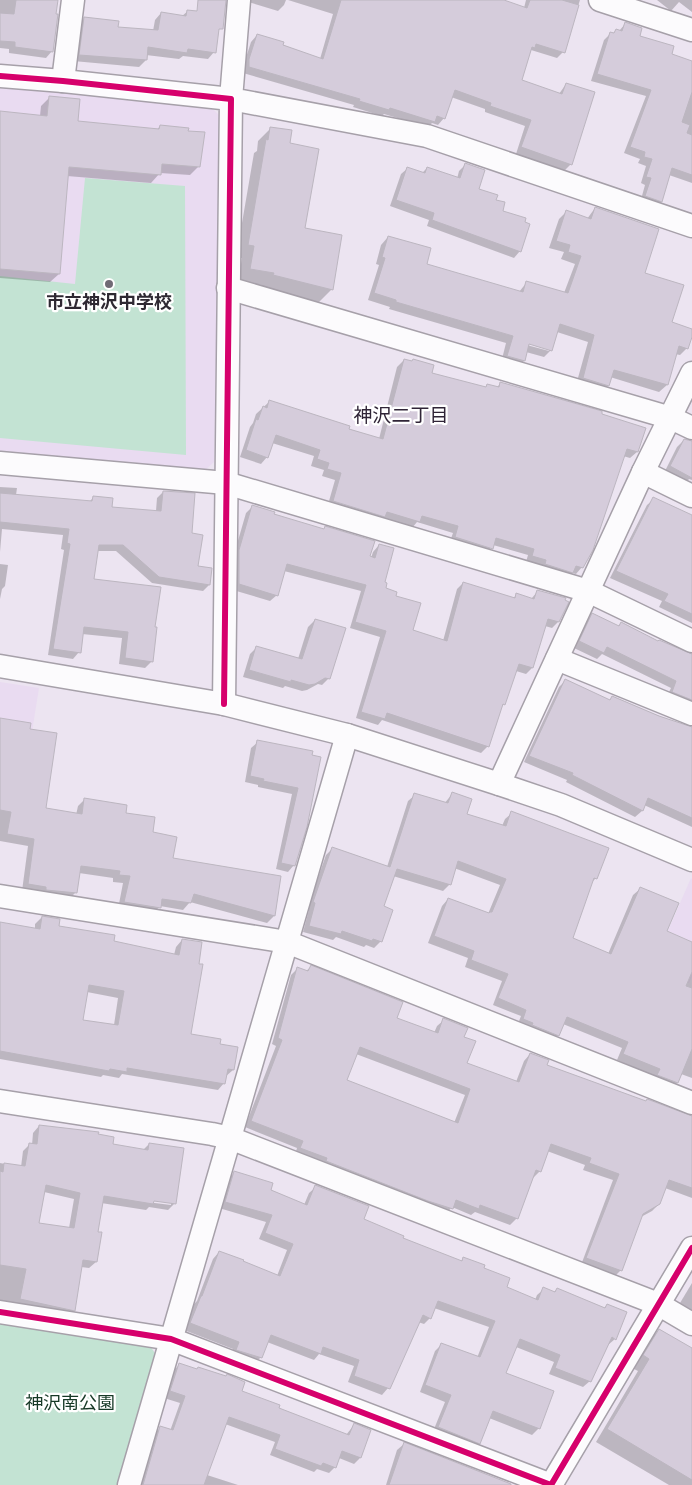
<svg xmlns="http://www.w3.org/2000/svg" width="692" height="1485" font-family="'Alegreya Sans','Noto Sans JP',sans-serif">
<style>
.built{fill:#e9dbf1}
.green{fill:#c3e3d3}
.shadow{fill:#0003;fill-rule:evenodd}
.building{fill:#d5ccdb;stroke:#bcb6c0;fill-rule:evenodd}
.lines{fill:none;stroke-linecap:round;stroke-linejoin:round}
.minor-casing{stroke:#a6a0a9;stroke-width:25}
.minor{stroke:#fcfbfd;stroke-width:22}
.cycleway-casing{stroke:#fff;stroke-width:9}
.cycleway{stroke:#d6006c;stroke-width:6}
.poi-dot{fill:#706a75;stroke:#fff;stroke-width:2}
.labels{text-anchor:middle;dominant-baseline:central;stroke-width:4.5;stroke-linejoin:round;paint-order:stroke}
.poi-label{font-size:18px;font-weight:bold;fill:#2e2932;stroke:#fff}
.park-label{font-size:18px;fill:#163926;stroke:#fff}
.neighbourhood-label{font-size:19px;fill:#2f2436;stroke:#fff}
</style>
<rect width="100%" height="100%" fill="#ece4f1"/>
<g class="built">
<path d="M0 87 63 89 211 107 220 116 214 462 205 470 0 451Z"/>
<path d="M0 682 39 688 23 788 0 784Z"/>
<path d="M691 878 692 879V977L689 983 652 967Z"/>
</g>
<g class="green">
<path d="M85 178 185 186 186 455 0 438V276L75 284Z"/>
<path d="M0 1321 150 1346 157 1356 117 1485H0Z"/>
</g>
<g class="shadow">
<path d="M0 0H56L52 51 46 58 9 53V49L0 48Z"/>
<path d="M246 0H286L284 5 278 11 245 1Z"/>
<path d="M288 0H499L524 8 526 0H580L563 52 557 58 531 50 520 81 559 94 566 84 571 164 565 170 516 154 525 126 485 112V109L451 97 444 118 438 125 432 123 428 127 384 114 382 116 353 107 354 105 243 73V67L251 42 257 35 320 59 333 14Z"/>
<path d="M657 0H692V12L679 2 671 11Z"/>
<path d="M188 11 214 52 208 59 183 56 179 59 146 55V60L139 67 73 61 78 25 85 18 116 28 153 31 155 20 161 13 182 16Z"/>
<path d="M626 23 638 37 670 55 692 62V183L669 175 661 201 654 208 640 203 645 185 641 183 646 166 638 163 640 159 624 153 646 96 591 81 604 40 611 33 613 34 616 30 619 31Z"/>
<path d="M50 97 77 123 157 130 160 126 198 167 190 175 160 173 151 183 67 176 59 274 50 282 0 278V112L40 116 41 106Z"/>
<path d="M271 128 289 144 304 229 332 289 319 302 261 288 262 285 238 281 242 258H236L254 153 257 151 258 141Z"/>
<path d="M466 164 477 189 495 200 501 211 523 223 520 251 514 258 427 226 429 220 390 206 401 174 408 168 422 173 427 168 457 179 459 171Z"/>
<path d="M595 208 643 273 670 323 692 331 687 348 680 355 675 354 667 385 659 392 610 377 608 386 601 393 576 385 588 342 557 332 551 350 544 357 526 352 524 361 517 368 501 363 506 343 389 309 390 307 368 300 379 265 376 264 381 245 388 237 425 265 519 292 527 282 564 293 575 264 561 259 564 252 549 248 559 219 566 212 587 219ZM523 341 549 348V351L523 344Z"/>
<path d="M404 360 430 374 485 388 487 386 496 388 501 383 645 429 637 452 630 458 623 456 582 567 576 574 572 573 566 579 526 562 528 555 493 545 485 555 449 544 453 533 417 522 412 528 327 508 335 480 322 476 324 470 311 466 314 456 272 443 267 457 261 464 240 457 250 427 253 423 256 414 269 402 379 439 397 367Z"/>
<path d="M684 440 692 444V480L689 479 685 484 664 473 677 447Z"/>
<path d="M0 487 17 488 16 495 89 502 93 498 111 508 156 511 157 498 163 492 191 534 196 567 209 585 203 591 152 583 116 551H97L92 580 154 628 152 661 145 668 119 664 122 638 82 634 79 652 73 659 48 655 64 550 61 549 63 535 2 529 0 552Z"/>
<path d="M654 499 692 516V623L659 607 662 601 610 578 647 505Z"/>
<path d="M253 506 368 557 371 558 373 552 379 545 384 589 395 597 412 630 443 641 457 589 463 583 513 598 517 595 531 599 538 591 558 622 552 628 545 626 532 668 526 674 516 671 504 704 500 709 488 746 481 753 382 720 378 725 356 718 380 637 350 628 361 591 284 571 277 595 270 601 233 590V558L246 513Z"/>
<path d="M0 564 8 565 5 586 2 589 0 599Z"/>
<path d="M592 615 617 627 621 623 658 642 692 656V709L666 698 671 688 602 654 597 659 574 648 586 621Z"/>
<path d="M315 620 329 678 322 685 318 684 307 690 302 691 285 686 283 688 243 677 250 654 257 647 298 659 308 627Z"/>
<path d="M566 680 609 701 612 697 687 727 692 728V827L644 805 642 811 635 817 566 782 567 780 524 762 559 687Z"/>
<path d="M0 719 29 730 45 809 76 815 78 806 85 799 124 814 152 834 172 860 280 877 274 916 267 923 190 902 183 910 160 906 152 915 118 909 123 883 113 882V878L79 873 75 893 68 900 22 891 28 846 0 841Z"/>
<path d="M258 742 311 752 294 865 288 872 276 869 292 794 258 787V785L245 782 251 748Z"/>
<path d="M452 794 465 815 502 826 505 819 512 813 596 878 591 883 571 939 608 954 633 895 640 889 665 932 692 944V1078L681 1074 677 1083 670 1089 652 1082 654 1076 617 1060 622 1048 563 1024 558 1035 552 1042 517 1026 521 1016 493 1005 502 981 465 967 468 958 428 943 442 906 448 899 488 914 500 885 454 868 450 884 443 891 393 876 383 907 381 941 374 948 366 945 364 947 336 937 333 940 303 932 309 910 307 909 326 855 333 848 387 867 408 801 415 795 444 804Z"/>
<path d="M42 917 57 928 113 942 174 955 176 947 182 940 189 1035 218 1045 236 1048 233 1070 225 1077 224 1083 218 1090 122 1074 119 1078 103 1075 101 1077 0 1059V923L35 929V924ZM87 992 118 998 114 1025 81 1021Z"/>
<path d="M311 967 395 1019 434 1033 437 1026 444 1020 462 1037 465 1063 516 1082 524 1061 530 1054 546 1066 646 1102 692 1116V1198L665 1188 659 1204 652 1211 641 1217 621 1270 614 1277 581 1265 613 1180 583 1170 585 1165 547 1151 540 1171 533 1178 517 1218 510 1225 475 1212 471 1215 452 1207 445 1215 295 1155 297 1148 245 1127 276 1046 272 1044 291 975 298 968 306 971ZM356 1054 465 1095 454 1123 345 1081Z"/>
<path d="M39 1126 97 1135 111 1145 143 1150 149 1144 174 1204 168 1210 149 1207 146 1210 101 1203 96 1233V1262L89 1268 81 1267 74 1310 67 1316 0 1302V1163L21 1167 23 1151 30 1144 32 1145 33 1133ZM44 1192 74 1199 69 1228 38 1224ZM148 1199 171 1202V1205L147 1202Z"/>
<path d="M234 1173 304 1205 309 1193 316 1187 362 1220 401 1238 460 1262 463 1259 482 1269 505 1288 535 1300 537 1295 544 1289 553 1293 557 1289 604 1308 607 1305 615 1339 608 1345 590 1381 583 1387 549 1374 554 1362 516 1347 504 1374 539 1428 532 1435 489 1418 479 1443 472 1449 432 1434 445 1402 420 1392 435 1351 441 1345 477 1358 489 1327 434 1308 430 1318 424 1324 418 1322 388 1388 382 1395 348 1382 354 1366 319 1354 314 1360 267 1342 261 1357 254 1364 230 1356 233 1349 184 1330 194 1304 197 1301 213 1259 219 1252 277 1276 287 1250 259 1239 266 1222 219 1208 228 1179Z"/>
<path d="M692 1283V1310L680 1303Z"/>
<path d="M659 1330 692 1351V1485H669L596 1442 638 1371 632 1368 647 1342Z"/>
<path d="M179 1365 277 1409 346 1435 354 1425 360 1458 354 1464 339 1458 335 1467 329 1473 317 1469 314 1472 270 1455 275 1442 225 1424 207 1475 238 1485H139L154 1434 161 1427 170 1431 180 1403 164 1398 173 1371Z"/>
<path d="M404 1444 508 1485H386L397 1450Z"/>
</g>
<g class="building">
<path d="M16 0H58L56 14H58L53 52 15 47V42L0 41V13L14 14Z"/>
<path d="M198 0H226L223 29H219L216 53 188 49 187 53 148 47 147 60 79 55 84 17 119 21 118 27 158 30 161 12 186 16 187 10 197 11Z"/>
<path d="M341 0H504L527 8 530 0H562L579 5 565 53 536 44 535 48 532 47 522 80 562 94 566 83 595 92 572 165 521 147 531 120 490 106 491 103 455 90 445 119 437 116 435 122 390 108 389 110 359 101 360 99 249 67V59L257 34 284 42 283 45 323 59Z"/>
<path d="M625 22 642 28 640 36 674 46 672 54 692 61V92L682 122 690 125 687 133 692 135V175L672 168 662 202 645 196 651 178 646 177 652 159 644 157 645 152 630 147 651 90 597 74 610 32 614 33 616 29 622 31Z"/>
<path d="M49 96 80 99 78 121 159 129 160 125 189 128 188 131 205 132 200 167 162 164 161 175 69 167 60 274 0 269V111L47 116Z"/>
<path d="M270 127 292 130 290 143 319 149 305 228 342 235 333 290 273 275 274 273 250 269 254 246 248 245 266 139 268 140Z"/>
<path d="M465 163 485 170 479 189 498 195 496 200 505 202 503 211 526 218 525 222 530 224 521 252 432 220 434 213 396 200 407 167 425 173 427 167 460 178Z"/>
<path d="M595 207 659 229 645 273 684 285 672 322 692 329V337L688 349 679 346 668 385 614 370 609 386 583 378 594 335 560 324 552 351 529 344 525 361 507 356 513 336 396 302V300L374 293 385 258 382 257 388 236 431 248 427 264 523 292 526 281 568 293 581 256 568 252 570 245 556 241 566 210 591 219Z"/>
<path d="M404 359 412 361 413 359 434 365 432 373 486 387 487 384 499 387 500 382 602 411V414L646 428 638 452 627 449 593 550 583 568 576 566 573 573 545 564 546 560 532 556 534 549 496 538 493 549 455 537 458 526 422 516 420 522 387 512 385 517 333 501 341 473 327 469 329 463 317 459 320 450 276 435 268 458 246 450 256 419 258 420 263 406 267 408 269 400 350 426 349 429 383 439Z"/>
<path d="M684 439 692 441V478L670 466Z"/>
<path d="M163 491 195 493 192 533 203 535 198 566 212 568 210 585 159 577 123 545H99L94 579 161 587 155 627H157L153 662 125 658 128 632 84 627 81 653 53 649 70 544 67 543 69 529 0 522V493L92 501 93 496 113 498 112 507 161 511Z"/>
<path d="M653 497 692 515V614L664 601 668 594 616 571Z"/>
<path d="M252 505 275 512 274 514 324 529 325 526 375 541 370 556 375 558 379 544 394 548 385 582 387 583 386 588 397 592 396 596 421 603 413 630 447 641 463 582 515 598 516 593 534 599 537 590 566 598 565 600 569 602 559 622 548 619 533 668 519 664 505 705 503 704 489 747 387 713 385 719 361 712 386 631 355 622 366 585 287 564 278 596 239 584V550Z"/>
<path d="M592 613 619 626 621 622 658 641 659 640 692 654V700L672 692 676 681 607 647 604 653 579 641Z"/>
<path d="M315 619 346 628 330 679 325 678 315 684 309 685 291 680V682L249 670 256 646 302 659Z"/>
<path d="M565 679 610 700 612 696 659 716 692 727V818L648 798 643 811 572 775 573 773 529 756Z"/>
<path d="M0 718 31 723 30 729 57 733 46 808 82 814 84 798 127 805 126 813 155 817 153 832 177 837 173 858 281 876 275 916 194 894 191 903 162 899 161 908 124 902 130 876 119 875 120 871 81 866 77 893 46 890V887L28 884 34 839 7 834 11 812 0 810Z"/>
<path d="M257 740 313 751 312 755 321 757 307 827 295 866 281 863 298 788 263 781 264 779 250 776Z"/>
<path d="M452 792 472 799 467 814 506 826 511 811 609 848 597 879 594 878 573 938 611 954 640 887 679 903 667 931 692 942V972L686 986 692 988V1049L678 1083 657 1075 660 1069 623 1054 628 1042 567 1017 559 1036 532 1025 533 1023 523 1019 526 1010 498 998 508 974 471 960 474 951 434 936 448 898 489 913 490 912H492L506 879 458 861 451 885 397 869 384 906 393 910 382 942 373 939 372 941 342 931 341 934 309 926 315 903 313 902 332 847 390 867 414 793 448 803Z"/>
<path d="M42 916 60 919 59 926 115 935 114 941 179 955 182 939 202 942 199 964H203L191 1034 221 1039 220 1044 238 1047 234 1070 228 1069 225 1084 127 1068V1072L110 1069 109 1071 0 1051V922L40 929ZM89 985 124 991 118 1025 83 1020Z"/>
<path d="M311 965 403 1002 397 1018 438 1033 443 1018 468 1028 464 1037 476 1041 467 1063 519 1082 530 1053 549 1060 547 1065 646 1101 647 1099 692 1116V1188L669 1180 660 1204 643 1214 622 1271 586 1258 619 1174 589 1163 591 1158 551 1144 541 1172 536 1170 518 1219 480 1205 479 1209 456 1200 453 1209 428 1201 326 1161 327 1158 300 1148 303 1141 251 1121 282 1040 278 1038 297 967 308 971ZM360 1047 470 1089 458 1123 347 1080Z"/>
<path d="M39 1125 99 1132 98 1134 114 1137 113 1144 148 1150 149 1143 184 1148 176 1204 154 1201 153 1204 104 1196 98 1232H102L97 1262 83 1260 75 1311 20 1299 26 1269 0 1265V1171L3 1172 4 1163 25 1166 29 1143 37 1144ZM46 1185 80 1193 74 1228 39 1223Z"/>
<path d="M234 1171 273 1183 271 1190 307 1205 315 1185 369 1206 364 1219 404 1236 403 1238 462 1261 463 1257 485 1265 484 1268 510 1278 507 1287 538 1300 543 1287 555 1292 557 1288 605 1308 607 1304 627 1312 616 1340 612 1337 591 1382 555 1368 560 1355 520 1339 506 1373 554 1391 540 1429 493 1411 480 1444 438 1427 451 1395 425 1385 441 1343 480 1357 495 1321 438 1301 431 1319 423 1315 390 1389 354 1376 359 1360 323 1347 321 1354 271 1335 262 1358 236 1350 239 1342 190 1323 201 1296H202L219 1251 244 1260 243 1261 280 1276 293 1244 265 1233 272 1215 225 1202Z"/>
<path d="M659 1329 692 1348V1480L607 1429 649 1359 643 1355Z"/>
<path d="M179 1363 197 1369 198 1367 226 1376 227 1374 245 1382 242 1391 280 1405 279 1408 349 1435 354 1423 371 1430 361 1458 342 1451 336 1468 323 1463 321 1466 275 1449 280 1435 229 1417 204 1485H143L160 1426 173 1430 185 1396 170 1391Z"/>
<path d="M404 1442 511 1484V1485H389Z"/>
</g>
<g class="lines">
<g class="minor-casing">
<g id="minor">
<path d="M239 0 231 99 427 136 692 226"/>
<path d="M600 0 692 30"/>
<path d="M0 76 63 81 231 99 224 704"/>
<path d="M63 81 73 0"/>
<path d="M228 288 671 418 692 428"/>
<path d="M0 463 226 483 588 591 692 641"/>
<path d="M643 472 692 496"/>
<path d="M557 659 692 714"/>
<path d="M0 666 224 704 347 735 499 784 561 805 692 860"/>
<path d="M499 784 643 472 692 373"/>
<path d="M0 896 287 942 692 1103"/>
<path d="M0 1101 212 1134 230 1138 658 1304 692 1324"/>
<path d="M0 1312 171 1339 551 1485 692 1248"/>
<path d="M129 1485 347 735"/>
</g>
</g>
<use href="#minor" class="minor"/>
<g class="cycleway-casing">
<g id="cycleway">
<path d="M0 76 63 81 231 99 224 704"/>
<path d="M0 1312 171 1339 551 1485 692 1248"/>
</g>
</g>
<use href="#cycleway" class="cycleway"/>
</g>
<circle class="poi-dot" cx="109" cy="284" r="5"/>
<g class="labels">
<g class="poi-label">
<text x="109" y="303">市立神沢中学校</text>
</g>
<g class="park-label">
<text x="70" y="1404">神沢南公園</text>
</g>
<g class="neighbourhood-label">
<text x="401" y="416">神沢二丁目</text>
</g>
</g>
</svg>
